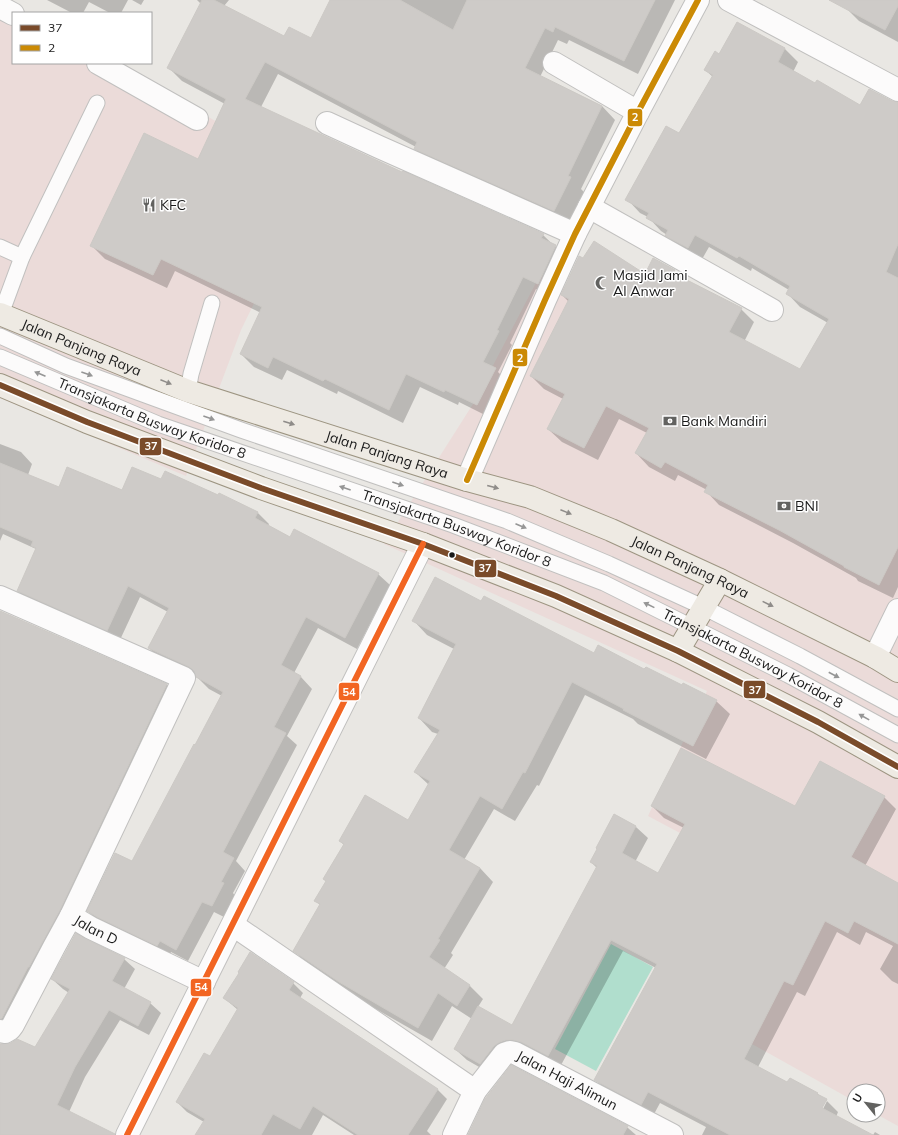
<svg xmlns="http://www.w3.org/2000/svg" width="898" height="1135" font-family="Mulish,sans-serif">
<style>
.commercial{fill:#ebdbd9}
.pitch{fill:#b0decd}
.shadow{fill:#0003;fill-rule:evenodd}
.building{fill:#cecbc8;stroke:#ccc9c5}
.lines{fill:none;stroke-linecap:round;stroke-linejoin:round}
.lane-casing{stroke:#c1c0bf;stroke-width:17}
.street-casing{stroke:#c1c0bf;stroke-width:24}
.primary-casing{stroke:#9d9582;stroke-width:24}
.lane{stroke:#fcfbfb;stroke-width:15}
.street{stroke:#fcfbfb;stroke-width:22}
.primary{stroke:#eeeae3;stroke-width:22}
.bus-1-casing{stroke:#fff;stroke-width:9}
.bus-2-casing{stroke:#fff;stroke-width:9}
.bus-3-casing{stroke:#fff;stroke-width:9}
.bus-1{stroke:#7a4b2a;stroke-width:6}
.bus-2{stroke:#cb8a05;stroke-width:6}
.bus-3{stroke:#f26522;stroke-width:6}
.oneway{fill:#969696}
.oneway2{fill:#8f8c89}
.bus-dot{fill:#1a1a1a;stroke:#fff;stroke-width:1.5}
.labels{text-anchor:middle;dominant-baseline:central;stroke-width:3;stroke-linejoin:round;paint-order:stroke}
.poi-label{font-size:14px;fill:#1a1a1a;stroke:#fff;text-anchor:start}
.street-label{font-size:14px;fill:#1a1a1a;stroke:#fff}
.line-badge{stroke:#fff;stroke-width:1.5}
.badge-label{font-size:11px;text-anchor:middle;font-weight:bold;fill:#fff}
</style>
<rect width="100%" height="100%" fill="#e9e7e3"/>
<g class="commercial">
<path d="M0 0H4L27 13H13V63H114L315 178 241 330 186 476 0 398Z"/>
<path d="M540 275 898 464V1126L878 1115V1091H854V1101L675 1001 744 867 648 816 707 691 384 544 473 404Z"/>
</g>
<path class="pitch" d="M611 944 653 967 596 1071 555 1049Z"/>
<g class="shadow">
<path d="M47 0H128L121 13H110L89 2 83 13H72Z"/>
<path d="M132 0H144L141 5Z"/>
<path d="M197 0H229L224 6 285 38 311 40 331 0H675L638 74 569 40 567 44 558 40 540 77 602 106 615 120 581 189 584 192 568 224 429 162 415 149 416 147 278 74 261 107 403 173 543 235 569 260 552 297 536 289 510 343 512 345 498 372 508 382 491 418 459 402 458 405 420 387 403 423 338 391 337 394 287 370 282 380 254 367 241 354 261 313 175 271 167 288 105 259 91 245 198 160 225 104 182 81 169 68 201 4Z"/>
<path d="M852 0H898V42L859 21 847 9Z"/>
<path d="M737 23 785 49 798 62 793 72 815 84 861 106 892 102 898 103V587L893 598 858 581 856 578 793 543 719 505 706 491 707 490 678 475 675 481 649 467 636 453 647 433 619 419 598 460 562 442 548 429 563 399 544 389 531 376 569 302 562 295 645 275 674 271 683 279 741 309 754 322 744 342 800 371 828 323 800 307 787 293 789 290 752 268 751 271 709 247 701 261 680 249 667 235 661 231 648 217 640 213 627 199 679 134 713 77 705 70 720 55Z"/>
<path d="M0 444 21 452 32 464 28 475 59 488 122 492 162 480 257 512 269 524 268 526 291 538 378 574 390 585 357 649 318 628 294 673 301 677 312 689 287 736 297 745 236 861 245 871 233 893 235 896 224 917 214 912 188 961 171 952 169 957 100 923 88 911 132 863 222 696 209 689 196 676 161 660 149 648 168 612 140 597 119 642 30 602 18 591 36 549 3 534 0 541Z"/>
<path d="M482 602 594 654 645 671 716 701 730 714 706 759 638 724 633 719 585 695 539 786 537 785 515 821 494 809 464 860 480 868 493 882 451 953 453 955 444 969 470 986 483 999 478 1007 512 1026 597 868 591 862 615 815 636 827 648 838 635 862 658 874 684 828 664 818 652 806 795 808 884 797 896 809 865 866 898 884V984L892 981 880 969 893 946 866 932 860 945 837 932 805 996 797 992 758 1067 788 1083 790 1079 818 1094 826 1100 838 1112 836 1117 871 1135H702L706 1127 660 1103 653 1116 608 1092 596 1080 656 968 623 951 560 1067 512 1054 493 1075 467 1060 455 1049 472 1019 452 1006 432 1041 353 996 308 965 295 951 321 906 316 901 327 882 324 879 344 845 340 841 408 822 429 785 415 772 438 734 432 732 419 718 454 649 427 635 414 621ZM824 1101H827L821 1113 819 1112Z"/>
<path d="M0 612 167 685 177 696 0 1035Z"/>
<path d="M124 959 135 969 124 989 150 1003 161 1013 149 1035 120 1020 85 1077 69 1112 105 1135H0V1045L35 1048 69 993 63 989 52 979Z"/>
<path d="M293 983 303 993 300 998 438 1090 447 1099 427 1131 431 1135H354L323 1115 312 1135H197L204 1122 187 1112 177 1102 210 1057 238 1010 224 998Z"/>
<path d="M511 1066 628 1128 636 1135H471Z"/>
<path d="M875 1132 880 1135H873Z"/>
</g>
<g class="building">
<path d="M202 0H214L284 36 289 27 311 38 330 0H400L453 30 467 0H655L624 61 555 27 553 32 545 28 525 68 602 106 568 176 571 177 554 211 414 149 417 142 265 62 245 99 402 172 403 171 544 234 541 238 556 245 538 284 523 277 497 330 499 331 483 362 496 368 477 405 445 390 444 392 406 374 389 410 325 379 323 381 273 357 268 368 240 354 262 307 161 259 153 275 90 246 144 133 198 159 226 99 167 68Z"/>
<path d="M829 0H898V6L885 30Z"/>
<path d="M737 22 785 48 778 62 815 83 817 80 860 105 869 89 892 101 898 102V244L886 272 898 278V547L879 585 844 567V566L779 530 704 492 708 485 665 462 661 468 635 453 649 428 606 406 584 448 547 429 565 394 530 376 569 299 561 295 579 256 583 258 594 241 645 274 653 258 675 270 673 273 742 308 729 332 800 369 829 319 786 294 790 286 739 256 737 258 695 235 688 248 665 236 668 230 646 218 649 213 625 200 666 126 679 133 713 75 704 70 715 51 719 54Z"/>
<path d="M0 463 59 487 67 467 122 490 132 467 161 479 165 471 218 495 219 493 258 512 255 518 290 537 294 529 379 573 345 638 306 617 281 665 301 676 274 727 286 733 223 852 234 858 221 882 224 883 212 906 202 902 176 950 160 941 157 946 97 917 87 911 115 853 132 861 194 744 195 745 223 692 196 677 194 671 189 667 148 648 169 608 128 586 107 631 17 591 36 548 31 546 33 541 0 527Z"/>
<path d="M435 577 481 601 484 596 594 653 598 645 644 669 646 667 682 685 683 683 717 700 693 746 623 710 624 709 572 682 525 773 523 772 502 809 480 796 449 850 480 868 438 939 440 940 429 957 470 985 457 1006 438 993 418 1028 339 982 293 951 320 904 314 901 326 881 323 879 344 844 339 841 365 795 408 820 430 781 414 772 440 730 418 718 456 644 412 621Z"/>
<path d="M0 611 167 684 60 910 29 967H28L2 1018 0 1019Z"/>
<path d="M681 748 795 806 820 761 885 796 851 857 898 883V944L854 921 848 933 825 921 793 985 784 981 744 1059 787 1082 790 1078 818 1093 817 1094 827 1099 822 1108 873 1135H730L648 1092 641 1105 594 1080 657 964 611 940 548 1056 521 1042 512 1040H506L500 1042 494 1046 480 1064 454 1049 478 1006 512 1025 597 866 590 862 597 849 596 848 614 814 636 826 622 853 658 873 685 824 651 806Z"/>
<path d="M76 933 86 939 125 958 112 981 151 1002 138 1026 109 1010 75 1067 57 1105 115 1134V1135H0V1044L11 1043 17 1039 35 1047 70 989 51 979Z"/>
<path d="M250 952 294 982 289 990 438 1089 408 1135H358L313 1106 300 1129 273 1114 261 1135H195L205 1119 176 1102 204 1053 210 1056 238 1008 223 998 239 973 238 972Z"/>
<path d="M511 1065 628 1126 623 1135H468L485 1099Z"/>
</g>
<g class="lines">
<g class="lane-casing">
<g id="lane">
<path d="M0 247 22 257"/>
<path d="M1 314 22 257 97 103"/>
<path d="M0 336 66 366 241 430 507 521 609 564 705 608 800 656 898 709"/>
<path id="s1" d="M0 357 158 424 453 525 604 583 788 675 898 735"/>
<path d="M188 391 191 374 212 303"/>
</g>
</g>
<g class="street-casing">
<g id="street">
<path d="M729 0 898 90"/>
<path d="M0 7 13 14"/>
<path d="M98 63 197 119"/>
<path d="M554 63 638 112"/>
<path d="M327 123 379 147 575 234"/>
<path d="M589 207 772 310"/>
<path d="M467 480 545 300 575 234 638 112 698 0"/>
<path d="M0 597 184 678 71 916"/>
<path d="M875 657 898 610"/>
<path d="M233 925 475 1091"/>
<path id="s2" d="M0 1031 5 1032 10 1029 13 1025 54 947 71 916 91 928 204 982"/>
<path d="M127 1135 423 544"/>
<path id="s3" d="M454 1135 475 1091 504 1054 510 1052 515 1053 672 1135"/>
</g>
</g>
<g class="primary-casing">
<g id="primary">
<path id="s4" d="M0 314 188 391 467 480 530 497 611 530 720 580 875 657 898 671"/>
<path d="M0 385 87 422 261 488 423 544 556 596 678 651 818 722 898 767"/>
<path d="M678 651 720 580"/>
</g>
</g>
<use href="#lane" class="lane"/>
<use href="#street" class="street"/>
<use href="#primary" class="primary"/>
<g class="bus-1-casing">
<path id="bus-1" d="M0 385 87 422 261 488 423 544 556 596 678 651 818 722 898 767"/>
</g>
<g class="bus-2-casing">
<path id="bus-2" d="M467 480 545 300 575 234 638 112 698 0"/>
</g>
<g class="bus-3-casing">
<path id="bus-3" d="M127 1135 423 544"/>
</g>
<use href="#bus-1" class="bus-1"/>
<use href="#bus-2" class="bus-2"/>
<use href="#bus-3" class="bus-3"/>
</g>
<defs><path id="oneway-solid" d="M-6-.8H1V-3.2L6.5 0L1 3.2V.8H-6Z"/></defs>
<g class="oneway">
<use href="#oneway-solid" transform="translate(40 374) rotate(-157)"/>
<use href="#oneway-solid" transform="translate(87 374) rotate(20)"/>
<use href="#oneway-solid" transform="translate(209 418) rotate(20)"/>
<use href="#oneway-solid" transform="translate(398 484) rotate(19)"/>
<use href="#oneway-solid" transform="translate(345 488) rotate(-161)"/>
<use href="#oneway-solid" transform="translate(521 526) rotate(23)"/>
<use href="#oneway-solid" transform="translate(649 605) rotate(-154)"/>
<use href="#oneway-solid" transform="translate(834 675) rotate(28)"/>
<use href="#oneway-solid" transform="translate(864 717) rotate(-151)"/>
</g>
<g class="oneway2">
<use href="#oneway-solid" transform="translate(166 382) rotate(22)"/>
<use href="#oneway-solid" transform="translate(289 423) rotate(18)"/>
<use href="#oneway-solid" transform="translate(493 487) rotate(15)"/>
<use href="#oneway-solid" transform="translate(566 512) rotate(22)"/>
<use href="#oneway-solid" transform="translate(768 604) rotate(26)"/>
</g>
<defs>
<g id="restaurant-bare" transform="scale(1.08)"><path d="M-5-6h1v4h1v-4h1v4h1v-4h1v5L-1.5 .5V6h-2V.5L-5-1ZM5-6V6H3V1.5H1.5Q1.5-4 5-6Z" fill="#626260" stroke="#fff" stroke-width="2.5" paint-order="stroke"/></g>
<g id="mosque-bare" transform="scale(1.08)"><path d="M3.5-4.9A6 6 0 1 0 3.5 4.9A5 5 0 1 1 3.5-4.9Z" fill="#626260" stroke="#fff" stroke-width="2.5" paint-order="stroke"/></g>
<g id="bank-bare" transform="scale(1.08)"><path d="M-6-4H6V4H-6ZM0-2.3a2.3 2.3 0 1 0 0 4.6a2.3 2.3 0 1 0 0-4.6Z" fill="#626260" stroke="#fff" stroke-width="2.5" paint-order="stroke"/></g>
</defs>
<g fill-rule="evenodd">
<use href="#restaurant-bare" x="149" y="205"/>
<use href="#mosque-bare" x="602" y="283"/>
<use href="#bank-bare" x="670" y="421"/>
<use href="#bank-bare" x="784" y="506"/>
</g>
<circle class="bus-dot" cx="452" cy="555" r="3.5"/>
<g class="labels">
<g class="poi-label">
<text x="160" y="205">KFC</text>
<text x="613" y="275">Masjid Jami<tspan x="613" dy="16">Al Anwar</tspan></text>
<text x="681" y="421">Bank Mandiri</text>
<text x="795" y="506">BNI</text>
</g>
<g class="street-label">
<text stroke="none"><textPath href="#s4" startOffset="88">Jalan Panjang Raya</textPath></text>
<text stroke="none"><textPath href="#s1" startOffset="164">Transjakarta Busway Koridor 8</textPath></text>
<text stroke="none"><textPath href="#s4" startOffset="412">Jalan Panjang Raya</textPath></text>
<text stroke="none"><textPath href="#s1" startOffset="488">Transjakarta Busway Koridor 8</textPath></text>
<text stroke="none"><textPath href="#s4" startOffset="736">Jalan Panjang Raya</textPath></text>
<text stroke="none"><textPath href="#s1" startOffset="812">Transjakarta Busway Koridor 8</textPath></text>
<text stroke="none"><textPath href="#s2" startOffset="168">Jalan D</textPath></text>
<text stroke="none"><textPath href="#s3" startOffset="166">Jalan Haji Alimun</textPath></text>
</g>
</g>
<g class="line-badge">
<rect x="627" y="108" width="16" height="19" rx="4" fill="#cb8a05"/>
<rect x="512" y="348" width="16" height="19" rx="4" fill="#cb8a05"/>
<rect x="139" y="437" width="23" height="19" rx="4" fill="#7a4b2a"/>
<rect x="474" y="559" width="23" height="19" rx="4" fill="#7a4b2a"/>
<rect x="743" y="680" width="23" height="19" rx="4" fill="#7a4b2a"/>
<rect x="338" y="682" width="22" height="19" rx="4" fill="#f26522"/>
<rect x="190" y="978" width="22" height="19" rx="4" fill="#f26522"/>
</g>
<g class="badge-label">
<text x="635" y="121">2</text>
<text x="520" y="362">2</text>
<text x="151" y="450">37</text>
<text x="485" y="572">37</text>
<text x="755" y="694">37</text>
<text x="349" y="696">54</text>
<text x="201" y="991">54</text>
</g>
<rect x="12" y="12" width="140" height="52" fill="#ffffff" stroke="#a3a3a3"/>
<rect x="20" y="25" width="20" height="6" fill="#7a4b2a" stroke="#a3a3a3"/>
<text x="48" y="32" font-size="12" fill="#1a1a1a">37</text>
<rect x="20" y="45" width="20" height="6" fill="#cb8a05" stroke="#a3a3a3"/>
<text x="48" y="52" font-size="12" fill="#1a1a1a">2</text>
<g transform="translate(866 1103) rotate(300)"><circle r="19" fill="#ffffff" stroke="#a3a3a3"/>
<path d="M0-3L7 15L0 10L-7 15Z" fill="#626260"/>
<text y="-6" font-size="11" font-weight="bold" text-anchor="middle" fill="#1a1a1a">U</text>
</g>
</svg>
